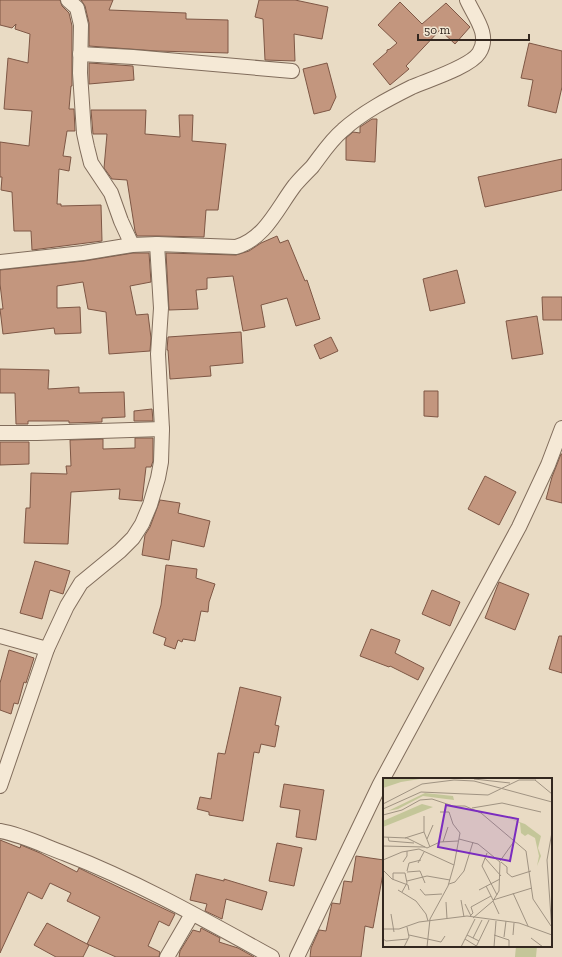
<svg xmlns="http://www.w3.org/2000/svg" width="562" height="957" font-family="'Zilla Slab',serif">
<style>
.green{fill:#c4c699}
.building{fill:#c3967e;stroke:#7e5745}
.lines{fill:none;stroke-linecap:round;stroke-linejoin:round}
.minor-casing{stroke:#816d5c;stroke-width:16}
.minor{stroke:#f5e9d6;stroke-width:14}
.inset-road{fill:none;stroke:#a09382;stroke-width:1}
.view{fill:#7b2cbf;fill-opacity:0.15;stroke:#7b2cbf;stroke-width:2}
.inset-edge{fill:none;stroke:#33271f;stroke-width:2}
</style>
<rect width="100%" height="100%" fill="#e9dbc4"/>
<path class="green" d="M516 946H537L536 957H515Z"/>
<g class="building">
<path d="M0 0H60L62 6 69 13 72 26V86H71L69 109H74L75 131H67L63 156 71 157 69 171 59 169 57 204H61V206L101 205 102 241 32 250 31 231H14L12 192 1 190 2 177H0V142L29 146 32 111 4 109 8 58 28 63 30 34 15 29 16 24 12 28 0 25Z"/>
<path d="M81 0H113L109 10 186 13V19L228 20V53L157 51 89 46V23L85 6Z"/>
<path d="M259 0H295L328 7 322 39 294 34 295 61 265 60 263 19 255 17Z"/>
<path d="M400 2 422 24 446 3 470 27 455 44 440 30 406 66 409 69 390 85 373 64 387 52V50L390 49 397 43 378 25Z"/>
<path d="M529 43 562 51V87L556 113 528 106 533 80 521 78Z"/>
<path d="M89 63 133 66 134 80 89 84Z"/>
<path d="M327 63 336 97 330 110 314 114 303 69Z"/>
<path d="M91 110H146L145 134 180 137 179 115H193L192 141 226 144 218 210H206L204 237 157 236H137L135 231 127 180 112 179 104 168 107 134H93Z"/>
<path d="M372 119H377L375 162 346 160V138L353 132 360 133V127Z"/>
<path d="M562 159V190L485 207 478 177Z"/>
<path d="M277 236 280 243 288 240 305 281 307 280 320 319 296 326 287 298 261 305 265 327 243 331 233 276 207 278V289L196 290 198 309 169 310 166 253 236 255 249 251 261 243Z"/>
<path d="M133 253H149L151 282 130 286 136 315 148 314 151 338 150 351 109 354 106 312 88 309 83 282 57 286V308L80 307 81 333 55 334 54 328 3 334 0 309H3L0 284V270L84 261Z"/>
<path d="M457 270 465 303 430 311 423 279Z"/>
<path d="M542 297H562V320H543Z"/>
<path d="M537 316 543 354 512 359 506 321Z"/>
<path d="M241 332 243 363 210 366 211 376 170 379 168 350H167L168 337Z"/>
<path d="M331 337 338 351 320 359 314 345Z"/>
<path d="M0 369 49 370 48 389 79 387V393L124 392 125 417 102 418V422L69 423V421H28V424H16L15 393H0Z"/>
<path d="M424 391H438V417L424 416Z"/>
<path d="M152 409 153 421H134V411Z"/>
<path d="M135 438H153V461L151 467H146L142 501 119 499 120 489 71 492 68 544 24 543 26 508H30L31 473 67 474 66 466H71L70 440 103 439V449L135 448Z"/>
<path d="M0 442H29V464L0 465Z"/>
<path d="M561 454H562V503L546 499 552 477Z"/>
<path d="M485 476 516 492 499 525 468 509Z"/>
<path d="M160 500 180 503 178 513 210 521 204 547 172 540 169 560 142 555 145 535 150 527Z"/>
<path d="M35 561 70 571 63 594 50 590 42 619 20 613Z"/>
<path d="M166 565 197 569 196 578 215 584 209 602 208 612 201 611 195 641 183 639 182 642 178 640 175 649 164 645 166 638 153 633 161 605Z"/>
<path d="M499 582 529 594 515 630 485 618Z"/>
<path d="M432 590 460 602 450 626 422 614Z"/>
<path d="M371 629 400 640 395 653 424 668 418 680 390 666 389 667 360 656Z"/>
<path d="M559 636H562V673L549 669Z"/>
<path d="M9 650 34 658 26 683 24 682 18 704 14 703 11 714 0 710V683Z"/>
<path d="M240 687 281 697 275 725 279 726 275 747 261 744 259 753 254 752 243 821 209 815V812L197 809 200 797 211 799 218 753 225 754Z"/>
<path d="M284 784 324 790 316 840 296 837 300 810 280 807Z"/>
<path d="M0 840 20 848 21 845 40 853 77 872 79 868 89 873 175 914 169 926 159 921 148 946 160 952 159 957H116L87 944 100 917 67 901 71 893 50 883 42 899 28 892 0 953Z"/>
<path d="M277 843 302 848 294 886 269 881Z"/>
<path d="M356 856 384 860V868L373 928 365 926 361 957H310L311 948 319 930 326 931 332 903 340 904 344 881 352 882Z"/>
<path d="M196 874 224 881V879L267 892 262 910 226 899 222 919 205 911 207 904 190 900Z"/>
<path d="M47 923 89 945 83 957H56L34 945Z"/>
<path d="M201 928 220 938 219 942 238 948 254 957H179L180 951 193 930 200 932Z"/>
</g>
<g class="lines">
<g class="minor-casing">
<g id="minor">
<path d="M68 0 77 8 81 25 80 73 84 133 87 147 91 163 111 193 121 221 132 245"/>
<path d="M80 54 133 57 292 71"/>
<path d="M0 262 83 253 132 245 157 244 236 247C265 239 278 207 295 185 300 179 306 173 312 167 322 154 330 141 343 130 363 112 388 99 412 87 428 80 470 67 479 53 491 35 474 16 467 0"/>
<path d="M0 433H37L162 429"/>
<path d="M0 636 47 649"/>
<path d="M0 786 47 649 67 606 81 583 120 551 133 538 142 524 150 505 158 478 161 462 162 429 158 354 161 308 157 244"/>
<path d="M0 831C23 835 44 846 66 854 138 882 205 920 272 957"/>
<path d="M167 957 192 914"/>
<path d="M297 957 380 784 519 527 548 465 562 428"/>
</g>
</g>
<use href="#minor" class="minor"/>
</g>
<g transform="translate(383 778)">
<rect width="169" height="169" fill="#e9dbc4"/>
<path d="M0 0H43L18 4 0 10ZM42 15 70 18 71 22 40 18 15 31 5 33ZM39 26 50 29 0 49V43ZM125 40 142 46 158 58 155 70 158 78 154 88 156 78 152 60 145 56 142 58 138 55 137 45Z" fill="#c4c699"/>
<path class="inset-road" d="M91 1 127 5M152 2 169 16M0 26 39 6 71 2 91 3 169 24M89 30 119 25 158 34M0 31 38 14 105 17 136 2H153M57 34H66L70 46 77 55 71 87M0 37 19 32 37 22 49 21 70 28H82L98 35 143 73 150 121 168 148M41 38V54L47 69M169 54 164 82 169 154M0 59 24 60 44 70M5 59 6 63 31 65M22 60 41 54M44 61 50 47M76 61 95 66 117 84 116 113 110 123 90 140M60 64 65 49M0 68 42 69M44 70 57 64 75 63M104 75 99 88 114 117M102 80 118 98M0 82 19 74 36 71 71 87 65 108 47 141 44 169M117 83 132 62M20 84 24 78V73M118 84 124 89V95L129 99 148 93M35 85 41 74M0 92 9 101 25 107 26 112M24 93 26 85 38 82M24 94 37 93 42 105M10 101V95H22L24 105 19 114M24 103 44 98 67 102M66 106 72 104 81 93 90 64M103 108 110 122 149 110M37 111 42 117 59 116M15 112 33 123 43 136 45 143M96 112 117 101M130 115 145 148M78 122 81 139M110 123 116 136M63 124 64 141M82 126 88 138M8 136 11 154M87 138 90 135 88 129 108 118M0 151H16L36 144 84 138 136 145 169 157M26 157 58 164 62 158M84 157 96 163M111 157 126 162V169M130 157 131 145M121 159 123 143M90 160 99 142M148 160 160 169M0 161 3 163 25 161M82 161 95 169M21 169 26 159 24 149M78 169 92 141M93 169 106 142M111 169 113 143"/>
<path class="view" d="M63 27 135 41 127 83 55 69Z"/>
<rect width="169" height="169" class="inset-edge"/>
</g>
<path d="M418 34v6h111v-6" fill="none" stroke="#33271f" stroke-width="2"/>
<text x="424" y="34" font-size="12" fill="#33271f" stroke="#f1e6d2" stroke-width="3" paint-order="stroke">50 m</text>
</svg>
